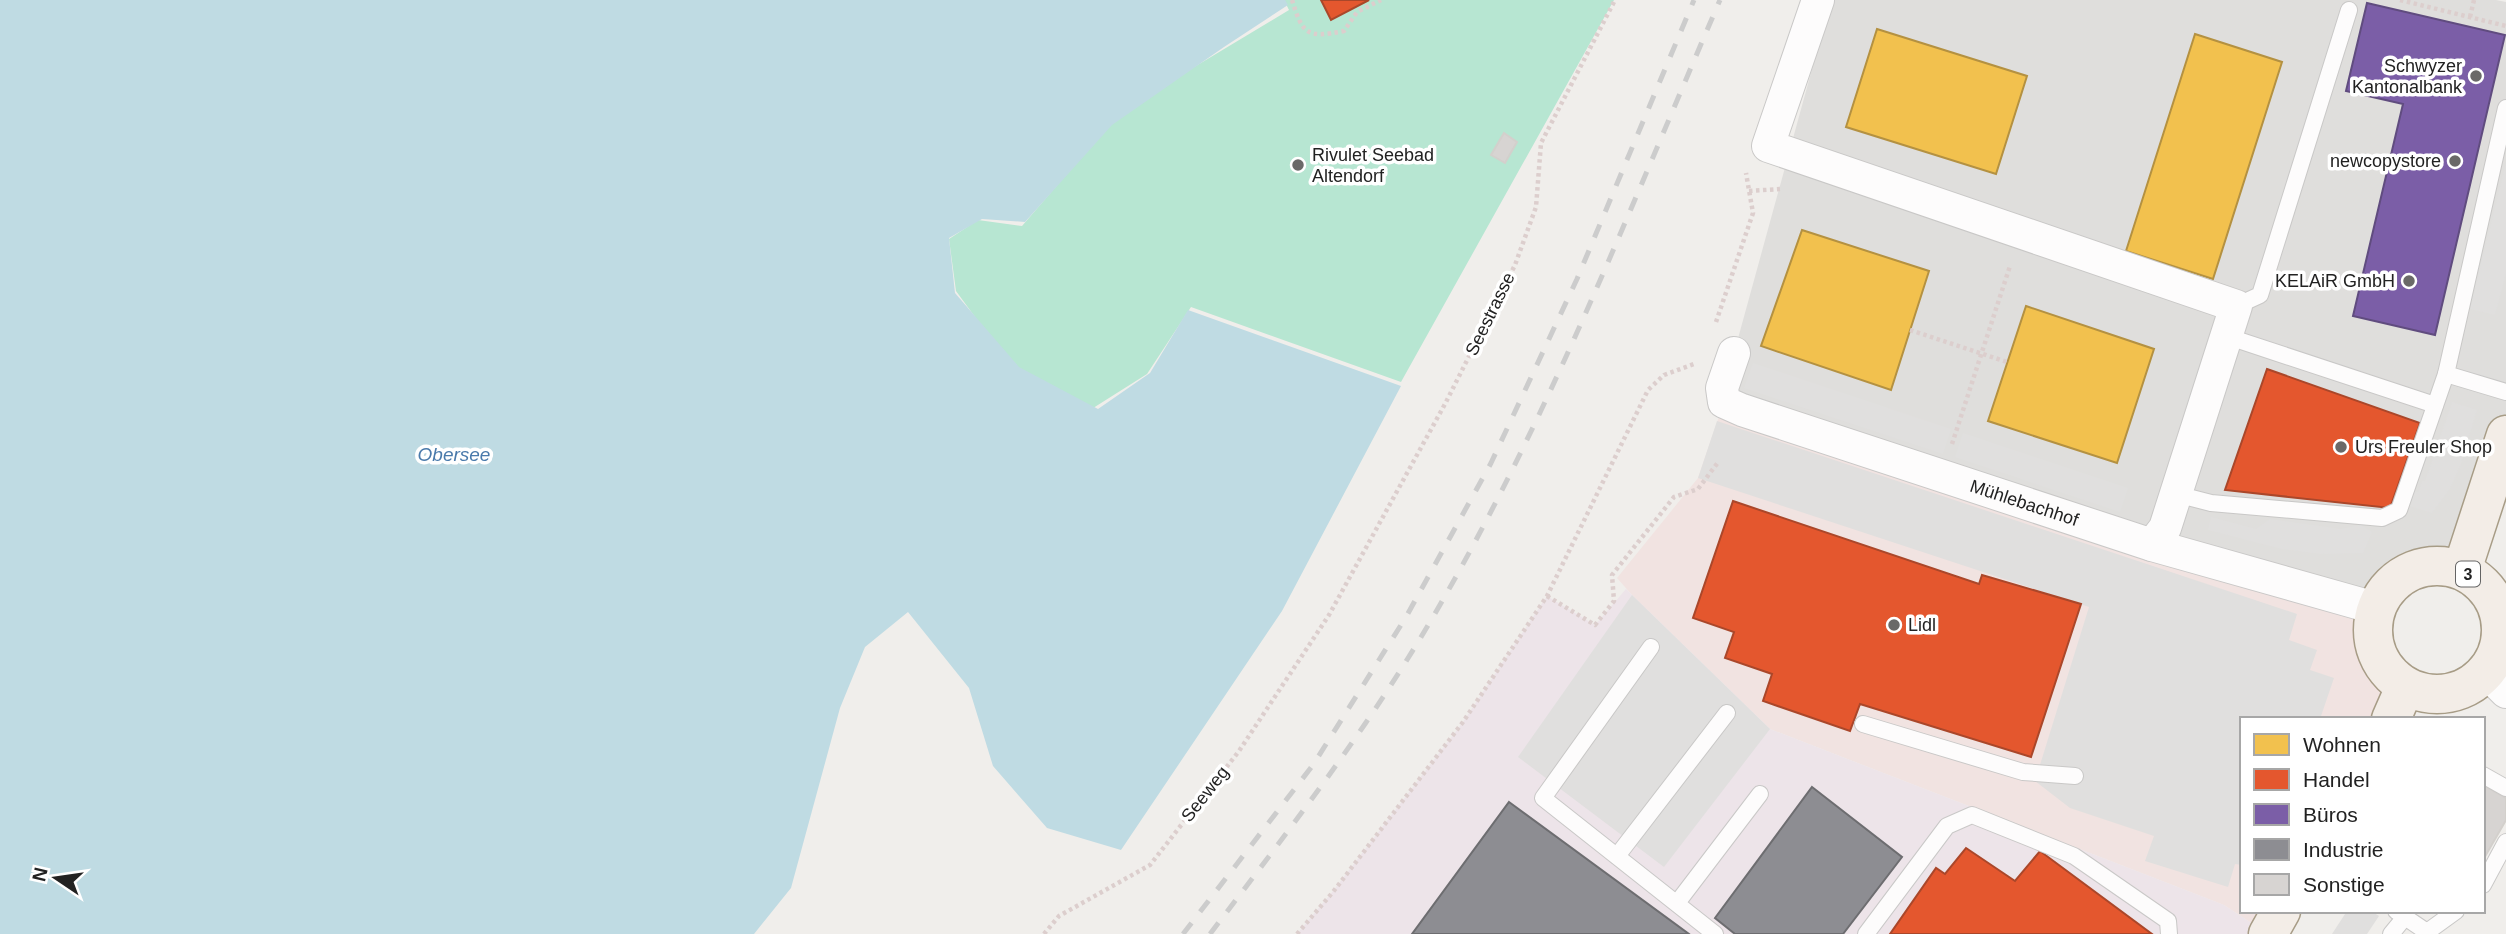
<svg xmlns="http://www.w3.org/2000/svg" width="2506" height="934" font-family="Helvetica,sans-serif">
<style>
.residential{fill:#dfdedc}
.commercial{fill:#f1e3e1}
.industrial{fill:#ede4e9}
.pitch{fill:#b7e6d2}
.parking{fill:#e0dfde}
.water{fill:#bfdbe3}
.homes{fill:#f2c14e;stroke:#b49141;stroke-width:2}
.shops{fill:#e4572e;stroke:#aa472a;stroke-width:2}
.offices{fill:#7b5ea7;stroke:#604c7f;stroke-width:2}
.industry{fill:#8d8d92;stroke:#6d6d70;stroke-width:2}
.building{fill:#d7d4d2;stroke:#d3d0cc;stroke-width:2}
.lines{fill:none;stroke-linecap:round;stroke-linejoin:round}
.lane-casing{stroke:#c9c8c7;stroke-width:18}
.street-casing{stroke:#c9c8c7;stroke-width:34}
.primary-casing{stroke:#a79c86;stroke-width:41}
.path{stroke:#dccecd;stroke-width:4.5;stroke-dasharray:3.5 3.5;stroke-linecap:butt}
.lane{stroke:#fdfcfc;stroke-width:16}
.street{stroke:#fdfcfc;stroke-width:32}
.primary{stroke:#f3ede7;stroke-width:38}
.rail{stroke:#ccc;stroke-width:5;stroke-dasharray:14 14;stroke-linecap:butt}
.poi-dot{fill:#6a6968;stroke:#fff;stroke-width:2.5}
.labels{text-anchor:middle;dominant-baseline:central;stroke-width:7;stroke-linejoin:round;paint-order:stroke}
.shield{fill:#fff;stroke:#646464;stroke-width:2}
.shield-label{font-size:16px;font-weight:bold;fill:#222}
.poi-label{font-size:18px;fill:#222;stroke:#fff;text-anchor:end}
.street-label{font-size:18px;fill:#222;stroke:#fff}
.water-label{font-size:19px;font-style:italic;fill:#4a7aab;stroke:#fff}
</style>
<rect width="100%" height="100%" fill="#f0eeeb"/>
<path class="residential" d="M1831 0H2496L2506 2V435L2462 570 2442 565 2421 567 2401 576 2386 590 2375 608 1724 402 1734 353Z"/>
<path class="commercial" d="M1724 402 2375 608 2372 631 2376 653 2387 672 2405 687 2390 719H2242V911H2281L2268 934 2224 905 1770 729 1632 595 1617 578 1698 478Z"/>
<path class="industrial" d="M1626 589 1770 729 2224 905 2268 934H1297L1333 891 1463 722 1547 596 1595 625Z"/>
<path class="pitch" d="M1284 0H1614L1401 382 1191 307 1147 374 1090 410 1016 373 956 291 949 239 978 220 1022 226 1121 111 1289 10Z"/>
<g class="parking">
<path d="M2506 162V274L2495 315 2470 309Z"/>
<path d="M1753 363 1951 429 1943 454 1744 388Z"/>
<path d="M2452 402 2477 410 2461 464 2450 489 2432 513 2406 505 2411 491 2418 492 2422 481H2425Z"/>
<path d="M1717 421 2297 614 2289 640 2317 650 2310 670 2334 678 2320 719H2242V865L2235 864 2228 887 2145 861 2154 836 2070 808 2035 781 2089 607 1698 478Z"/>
<path d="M1963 433 2128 488 2120 512 1955 457Z"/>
<path d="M2211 517 2256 529 2270 519 2341 529 2361 525 2372 532 2363 553 2321 554 2282 549 2208 530Z"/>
<path d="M1632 595 1770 729 1664 867 1518 757Z"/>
<path d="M2347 911H2371L2379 916 2367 934H2332Z"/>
</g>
<path class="water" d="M0 0H1285L1288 5 1224 47 1112 125 1025 222 982 219 949 238 955 293 1019 367 1098 409 1150 373 1188 310 1401 386 1282 611 1121 850 1047 828 993 766 969 688 908 612 865 647 840 708 791 888 754 934H0Z"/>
<g class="homes">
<path d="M1877 29 2027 76 1996 174 1846 127Z"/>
<path d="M2195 34 2282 62 2213 279 2126 251Z"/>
<path d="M1802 230 1929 271 1891 390 1761 346Z"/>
<path d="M2026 306 2154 349 2117 463 1988 421Z"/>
</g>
<g class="shops">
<path d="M1321 0H1369L1331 20Z"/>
<path d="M2267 369 2420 423 2390 508 2225 490Z"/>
<path d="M1733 501 1979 584 1982 575 2081 604 2031 757 1860 704 1850 731 1763 701 1772 674 1725 658 1734 632 1693 618Z"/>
<path d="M1966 848 2015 881 2040 851 2152 934H1890L1936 868 1945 874Z"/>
</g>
<path class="offices" d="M2367 3 2505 35 2435 335 2353 316 2403 104 2346 91Z"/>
<g class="industry">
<path d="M1812 787 1902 857 1843 934H1735L1715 918Z"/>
<path d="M1509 802 1689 934H1412Z"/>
</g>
<g class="building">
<path d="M1504 133 1517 142 1505 163 1491 155Z"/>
<path d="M2483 785 2506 798V820L2483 860Z"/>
</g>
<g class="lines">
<g class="lane-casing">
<g id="lane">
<path d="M2506 108 2446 374 2506 392"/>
<path d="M2236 306 2260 295 2349 10"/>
<path d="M2226 336 2435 405"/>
<path d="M2176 494 2211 503 2382 518 2399 510 2446 374"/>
<path d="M1651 647 1543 798 1715 934"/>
<path d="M1863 724 2023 772 2075 776"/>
<path d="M2483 775 2506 788"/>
<path d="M1617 856 1727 713"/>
<path d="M2483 885 2506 842"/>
<path d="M1677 903 1760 794"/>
<path d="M2396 911 2427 932 2456 911"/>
<path d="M1866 934 1947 826 1972 815 2074 856 2168 921 2169 934"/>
<path d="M2391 934 2405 917"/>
</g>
</g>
<g class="street-casing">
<g id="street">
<path d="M1818 0 1768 146 2236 306 2165 528 2152 545"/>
<path id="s1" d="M1734 353 1722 388 1724 402 1742 410 2152 545 2375 608"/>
<path d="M2486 672 2506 692"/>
</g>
</g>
<g class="primary-casing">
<g id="primary">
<circle cx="2437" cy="630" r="64"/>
<path d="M2462 570 2506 435"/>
<path d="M2391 719 2405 687"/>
<path d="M2268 934 2281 911"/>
</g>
</g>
<g class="path">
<path d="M1292 0C1303 36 1308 38 1344 31L1357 12 1381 0"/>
<path d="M2400 0 2506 26"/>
<path d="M2470 17 2474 0"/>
<path d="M1749 191 1780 189"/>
<path d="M1716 322 1753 213 1746 173"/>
<path d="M1910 330 2007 362"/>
<path d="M1952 444 2010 266"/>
<path d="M1547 596 1595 625 1614 601 1612 575 1674 497 1698 489 1719 461"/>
<path d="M1044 934 1059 916 1150 865 1239 751 1329 615 1445 404 1515 265 1536 207 1541 143 1615 0"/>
<path d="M1297 934 1333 892 1463 722 1547 596 1648 390 1664 375 1694 364"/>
</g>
<use href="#lane" class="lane"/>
<use href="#street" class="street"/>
<use href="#primary" class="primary"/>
<g class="rail">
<path d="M1183 934 1313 765 1406 617 1491 463 1577 279 1694 0"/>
<path d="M1210 934C1286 834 1363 735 1427 627 1544 430 1629 210 1720 0"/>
</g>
</g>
<g class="poi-dot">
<circle cx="2476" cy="76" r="7"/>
<circle cx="2455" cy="161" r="7"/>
<circle cx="1298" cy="165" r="7"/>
<circle cx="2409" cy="281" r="7"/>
<circle cx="2341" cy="447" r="7"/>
<circle cx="1894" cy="625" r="7"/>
</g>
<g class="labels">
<rect class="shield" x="2456" y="561.5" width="24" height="25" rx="5"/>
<g class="shield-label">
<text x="2468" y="574">3</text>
</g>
<g class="poi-label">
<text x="2462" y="66">Schwyzer<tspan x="2462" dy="21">Kantonalbank</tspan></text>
<text x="1312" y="155" text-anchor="start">Rivulet Seebad<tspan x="1312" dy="21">Altendorf</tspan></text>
<text x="2441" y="161">newcopystore</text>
<text x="2395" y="281">KELAiR GmbH</text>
<text x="2355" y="447" text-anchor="start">Urs Freuler Shop</text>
<text x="1908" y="625" text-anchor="start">Lidl</text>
</g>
<g class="street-label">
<text transform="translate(1490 314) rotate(-64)">Seestrasse</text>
<text stroke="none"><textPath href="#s1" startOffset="368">Mühlebachhof</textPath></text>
<text transform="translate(1205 794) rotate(-52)">Seeweg</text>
</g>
<g class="water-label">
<text x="454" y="454">Obersee</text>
</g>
</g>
<rect x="2240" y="717" width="245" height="196" fill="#ffffff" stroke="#a7a7a7" stroke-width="2"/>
<rect x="2254" y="734" width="35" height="21" fill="#f2c14e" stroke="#a7a7a7" stroke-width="2"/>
<text x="2303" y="752" font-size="21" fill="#222222">Wohnen</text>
<rect x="2254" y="769" width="35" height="21" fill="#e4572e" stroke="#a7a7a7" stroke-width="2"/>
<text x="2303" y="787" font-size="21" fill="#222222">Handel</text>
<rect x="2254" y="804" width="35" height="21" fill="#7b5ea7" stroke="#a7a7a7" stroke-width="2"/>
<text x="2303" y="822" font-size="21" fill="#222222">Büros</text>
<rect x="2254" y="839" width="35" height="21" fill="#8d8d92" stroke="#a7a7a7" stroke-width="2"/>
<text x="2303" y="857" font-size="21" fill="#222222">Industrie</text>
<rect x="2254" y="874" width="35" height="21" fill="#d7d4d2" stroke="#a7a7a7" stroke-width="2"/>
<text x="2303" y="892" font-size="21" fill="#222222">Sonstige</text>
<g transform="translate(56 878) rotate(283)" stroke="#ffffff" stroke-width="5" paint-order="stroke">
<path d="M0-5L12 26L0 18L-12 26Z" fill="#222222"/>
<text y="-10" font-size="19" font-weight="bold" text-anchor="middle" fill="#222222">N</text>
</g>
</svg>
